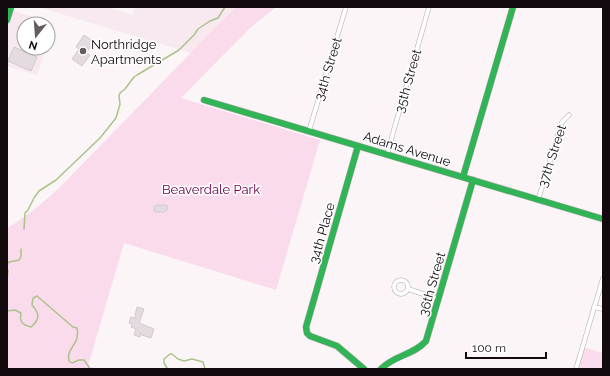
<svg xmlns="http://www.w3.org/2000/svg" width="610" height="376" font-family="Raleway,sans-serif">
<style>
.built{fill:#f8e8f0}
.green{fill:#fadbeb}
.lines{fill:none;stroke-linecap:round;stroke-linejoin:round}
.stream{stroke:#abc38b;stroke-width:1.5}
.building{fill:#e3dbdf;stroke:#d2cace}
.street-casing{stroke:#b4abaf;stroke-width:5}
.fast-casing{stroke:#b4abaf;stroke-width:7}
.street{stroke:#fefefe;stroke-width:4}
.fast{stroke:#30b455;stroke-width:6}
.poi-dot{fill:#645c61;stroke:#fff;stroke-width:1.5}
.labels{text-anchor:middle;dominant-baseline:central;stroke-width:3;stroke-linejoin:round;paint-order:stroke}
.poi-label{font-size:13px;fill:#130a0f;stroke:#fff;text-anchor:start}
.street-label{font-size:13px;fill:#130a0f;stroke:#fff}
.park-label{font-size:13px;fill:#69024c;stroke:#fff}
</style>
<rect width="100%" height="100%" fill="#fbf5f8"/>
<g class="built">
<path d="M11 7H15L14 11 54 23 48 41V24H24V48H46L37 75 7 66V20Z"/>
<path d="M38 7H106L133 15 135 7H237L191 53Z"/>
</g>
<g class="green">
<path d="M237 7H276L250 28 181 98 320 140 276 290 124 243 88 366 98 369H7V228C27 216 43 203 60 187L222 21Z"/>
<path d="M583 347 603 353V369H576Z"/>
</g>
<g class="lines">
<g class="stream">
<path d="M24 229 25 213 28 210 34 198 39 191 56 180 100 138 116 118 120 104 119 96 120 93 125 89 134 77 137 75 179 50 194 35 198 29 210 21 218 18 225 7"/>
<path d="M7 264 9 262 19 260 21 256V249"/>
<path d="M7 269 8 271 7 280"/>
<path d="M7 311 15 310 21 313C19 322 23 325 31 327 40 319 40 314 32 305L33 298 37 296 73 327 77 328C81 344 65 349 69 361L72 363 79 360H84L89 367 88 369"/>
<path d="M167 369V368L164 363V359L170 354H172L178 359 184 361 192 359 203 362 205 369"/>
</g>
</g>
<g class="building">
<path d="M84 35 94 42 86 53 90 55 82 66 72 59 79 49 76 47Z"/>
<path d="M14 47 37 57 31 71 8 61Z"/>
<path d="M157 205H164L168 206 167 210 164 212H157L154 211V207Z"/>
<path d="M137 307 144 309 139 323 154 329 151 338 142 335V334L141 333 140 337 134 335 136 329 131 327 132 324 129 323 131 317 135 318 136 316 135 315Z"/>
</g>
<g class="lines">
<g class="street-casing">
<g id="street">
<path d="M309 131 346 7"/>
<path d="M387 154 429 7"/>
<path d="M538 200 562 122 569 115"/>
<circle cx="401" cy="287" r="7"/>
<path d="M408 289 439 299"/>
<path d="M594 307 603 309"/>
<path d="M576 369 603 278"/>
</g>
</g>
<g class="fast-casing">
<g id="fast">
<path d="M7 20 11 7"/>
<path d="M204 100 603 219"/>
<path d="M358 146 306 327 307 333 310 336 337 346 364 369"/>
<path d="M463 177 513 7"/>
<path d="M381 369C394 355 414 355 426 341L473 180"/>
</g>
</g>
<use href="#street" class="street"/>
<use href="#fast" class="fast"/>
</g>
<circle class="poi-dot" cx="83" cy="51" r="4"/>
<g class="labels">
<g class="poi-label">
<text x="91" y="44">Northridge<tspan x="91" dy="15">Apartments</tspan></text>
</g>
<g class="street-label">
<text transform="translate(328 69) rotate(-73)">34th Street</text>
<text transform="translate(408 81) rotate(-74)">35th Street</text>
<text transform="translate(407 149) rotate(17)">Adams Avenue</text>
<text transform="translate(552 156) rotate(-72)">37th Street</text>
<text transform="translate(322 233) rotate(-74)">34th Place</text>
<text transform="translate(432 284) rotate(-74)">36th Street</text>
</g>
<g class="park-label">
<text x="211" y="189">Beaverdale Park</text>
</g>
</g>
<rect width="610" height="376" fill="none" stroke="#130a0f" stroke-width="16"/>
<g transform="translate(36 36) rotate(197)"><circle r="19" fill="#ffffff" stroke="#a19d9f"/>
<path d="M0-3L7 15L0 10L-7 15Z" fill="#645c61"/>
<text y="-6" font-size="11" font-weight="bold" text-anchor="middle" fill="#130a0f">N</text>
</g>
<path d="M466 352v6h80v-6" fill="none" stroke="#130a0f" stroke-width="2"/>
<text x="472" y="352" font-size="12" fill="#130a0f" stroke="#ffffff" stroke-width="3" paint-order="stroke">100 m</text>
</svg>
